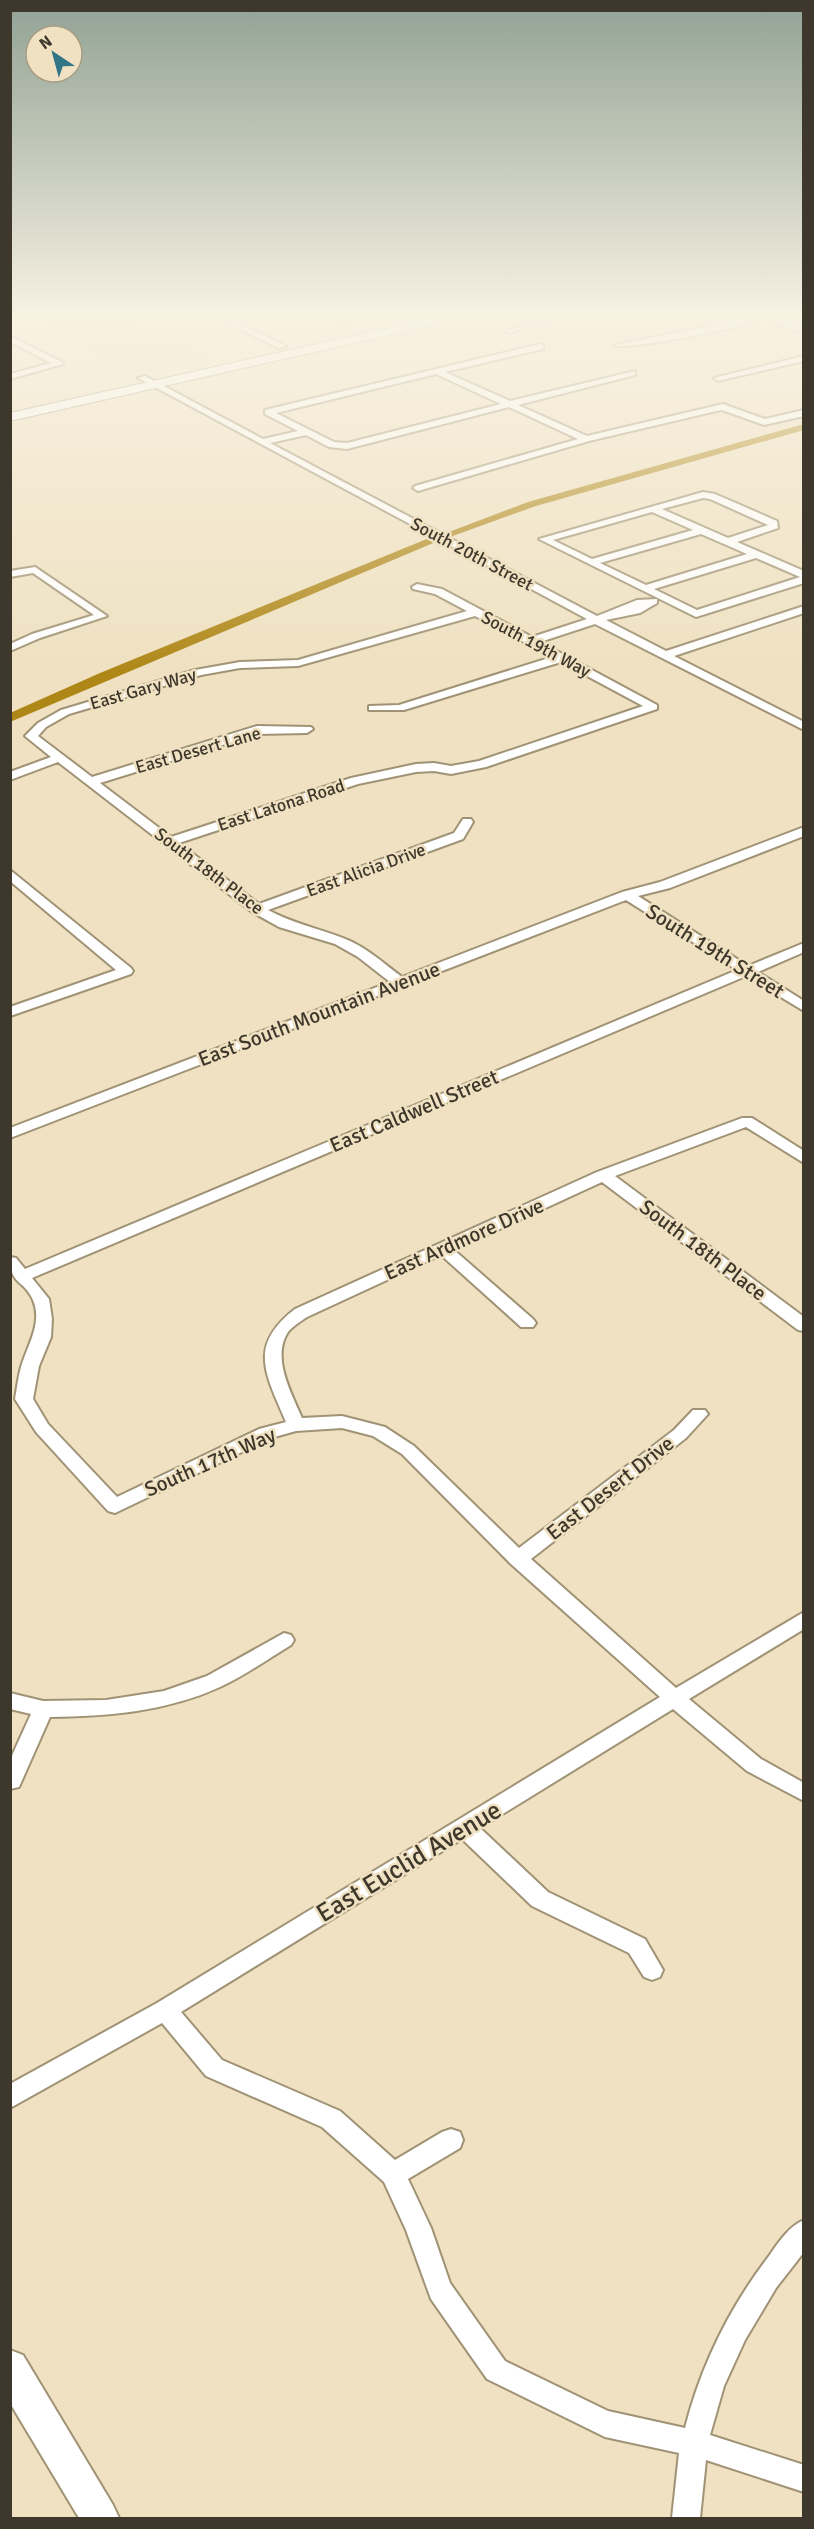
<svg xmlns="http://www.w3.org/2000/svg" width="814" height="2529" font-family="Signika,sans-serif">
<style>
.built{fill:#e9d7b0}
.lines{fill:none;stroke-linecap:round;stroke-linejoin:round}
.canal{fill:#af8717;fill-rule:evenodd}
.minor-casing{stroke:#a09375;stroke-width:4}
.secondary-casing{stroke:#a09375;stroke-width:4}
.primary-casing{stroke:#a09375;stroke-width:2}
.minor{fill:#fff;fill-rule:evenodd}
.secondary{fill:#fff;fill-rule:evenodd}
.primary{fill:#fff;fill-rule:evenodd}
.labels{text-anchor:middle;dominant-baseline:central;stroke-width:5;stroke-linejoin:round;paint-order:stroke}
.far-street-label{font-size:18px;fill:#3e382c;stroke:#efe1c1}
.street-label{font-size:21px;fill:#3e382c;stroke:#efe1c1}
.near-street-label{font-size:26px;fill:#3e382c;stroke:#efe1c1}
</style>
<rect width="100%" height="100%" fill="#efe1c1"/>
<g class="built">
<path d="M30 319H133L214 359 140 375Z"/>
<path d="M310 319H392L338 331Z"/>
</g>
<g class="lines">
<g class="canal">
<path d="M804 424V430L536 506 450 537H442L441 535 528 502Z"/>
<path d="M434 536 438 537V541L10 722V713L100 673Z"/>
</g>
<g class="minor-casing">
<g id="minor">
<path d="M218 319H228L286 346 279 348Z"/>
<path d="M548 319H560L509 333 505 331Z"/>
<path d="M745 319H759C747 327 625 351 615 345Z"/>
<path d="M766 319H777L804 328V333Z"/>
<path d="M10 336 62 362 63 364 10 379V374L51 363 10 342Z"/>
<path d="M540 344 543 345V349L445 372 510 401 635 371V375L518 405 587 436 723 404 765 419 804 410V416L764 425 722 410 712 412 589 441 418 491 413 488 415 486 578 439 509 407 347 449 329 447 306 435 270 443 597 616 637 600 657 599V603L640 613 606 620 666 651 804 606V613L674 656 804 722V730L595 624 540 642 657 705V709L486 767 451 774 434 771 416 772 358 784 179 843 259 904 454 833 463 819H471L473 822 463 839 268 910C292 923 317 928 343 938 365 946 383 963 402 977L622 892 660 882 804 827V836L670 888 638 896 748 966 804 943V952L758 972 804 1001V1011L746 976 32 1278 49 1299 52 1319 51 1337 39 1366 33 1399 48 1424 117 1497 259 1429 286 1422C266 1374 247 1346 295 1309L597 1172 742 1118H752L804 1151V1163L746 1127 615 1176 804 1317V1331L798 1330 602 1182 454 1250 533 1319 536 1323 533 1327H521L441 1255 307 1317C301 1321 293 1326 288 1332 271 1358 292 1394 302 1418L342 1416 385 1427 414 1446 519 1548 674 1430 693 1410H705L708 1414 686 1438 531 1559 676 1688 804 1612V1629L689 1699 761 1759 804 1783V1801L747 1771 673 1709 480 1828 548 1892 645 1939 663 1970 660 1977 652 1980 644 1977 629 1953 532 1906 462 1839 181 2012 222 2060 340 2111 395 2160 442 2132 451 2129 460 2132 463 2140 460 2148 408 2179 431 2228 450 2283 505 2361 608 2411 685 2428C701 2365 730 2307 769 2256 778 2243 789 2226 804 2220V2252L776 2288 745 2340 724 2386 710 2435 804 2465V2492L706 2460 700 2518H672L679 2453 605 2437 487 2379 431 2299 406 2230 384 2182 322 2127 206 2076 162 2023 10 2108V2084L157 2003 660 1697 511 1564 402 1454 373 1436 342 1428 296 1431 271 1438 115 1513 108 1511 36 1432 15 1399C17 1388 18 1377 21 1367 27 1346 43 1323 33 1300 24 1279 10 1286 10 1257L16 1258 25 1269 737 970 626 900 10 1138V1128L390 982 358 957 335 944 279 927 252 912 58 762 10 780V772L51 757 25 736 38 723 61 710 195 670 240 662 298 660 467 611 435 594 413 589 412 587 417 584 442 589 532 637 587 619 138 378 145 376 263 439 298 431 265 414V410ZM436 374 501 404 347 443 334 442 276 413ZM475 616 552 657 399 705 369 706V710H404L561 662 643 706 479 761 451 766 434 763 416 764 351 778 171 837 100 783 258 734 307 733 313 729 311 727 257 726 92 777 38 736 46 727 69 714 201 675 240 668 298 666Z"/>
<path d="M804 356V361L718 381 714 378Z"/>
<path d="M703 492 715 494 777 521 778 528 737 542 804 571V583L696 617 539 539ZM703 498 710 499 768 525 728 538 662 509ZM652 512 693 530 592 559 553 540ZM701 534 747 554 646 585 600 563ZM756 558 800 577 697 610 654 589Z"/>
<path d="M35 567 107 616 40 638 10 651V644L32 634 94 615 33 573 10 577V571Z"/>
<path d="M10 870 131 968 133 971 131 974 10 1016V1007L116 970 10 881Z"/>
<path d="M284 1633 291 1635 294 1640 291 1645C268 1659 244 1676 220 1687 165 1712 109 1716 50 1717L19 1787 10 1789V1760L31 1714 10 1709V1693L43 1701 106 1700 164 1691 207 1676Z"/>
</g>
</g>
<g class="secondary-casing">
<path id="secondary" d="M10 2350 23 2355 113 2505 119 2518H79L10 2403Z"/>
</g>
<g class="primary-casing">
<path id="primary" d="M428 319H449L443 323 10 421V413Z"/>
</g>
<use href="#minor" class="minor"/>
<use href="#secondary" class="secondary"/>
<use href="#primary" class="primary"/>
</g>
<linearGradient id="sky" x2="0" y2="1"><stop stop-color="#91a294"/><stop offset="0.47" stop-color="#f8f2e3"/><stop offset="1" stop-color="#f8f2e3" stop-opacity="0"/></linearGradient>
<rect width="814" height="673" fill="url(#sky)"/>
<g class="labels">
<g class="far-street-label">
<text transform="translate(472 554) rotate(28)">South 20th Street</text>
<text transform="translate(536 644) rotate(28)">South 19th Way</text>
<text transform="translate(143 689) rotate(-16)">East Gary Way</text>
<text transform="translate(198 750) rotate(-16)">East Desert Lane</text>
<text transform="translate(281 805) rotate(-18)">East Latona Road</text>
<text transform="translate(366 870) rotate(-20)">East Alicia Drive</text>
<text transform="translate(209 871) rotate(37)">South 18th Place</text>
</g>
<g class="street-label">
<text transform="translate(715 951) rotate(32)">South 19th Street</text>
<text transform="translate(319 1014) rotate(-21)">East South Mountain Avenue</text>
<text transform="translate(414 1111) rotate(-23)">East Caldwell Street</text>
<text transform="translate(464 1239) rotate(-24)">East Ardmore Drive</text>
<text transform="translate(703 1250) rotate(37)">South 18th Place</text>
<text transform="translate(210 1462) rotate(-24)">South 17th Way</text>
<text transform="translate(610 1488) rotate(-38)">East Desert Drive</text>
</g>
<g class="near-street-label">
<text transform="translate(409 1862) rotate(-31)">East Euclid Avenue</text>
</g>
</g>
<rect width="814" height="2529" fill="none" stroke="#3e382c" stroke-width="24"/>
<g transform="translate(54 54) rotate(324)"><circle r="28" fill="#efe1c1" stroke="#a89d85" stroke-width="1.5"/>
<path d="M0-4.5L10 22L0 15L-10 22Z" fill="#327586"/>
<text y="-9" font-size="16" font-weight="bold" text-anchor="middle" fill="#3e382c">N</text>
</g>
</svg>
